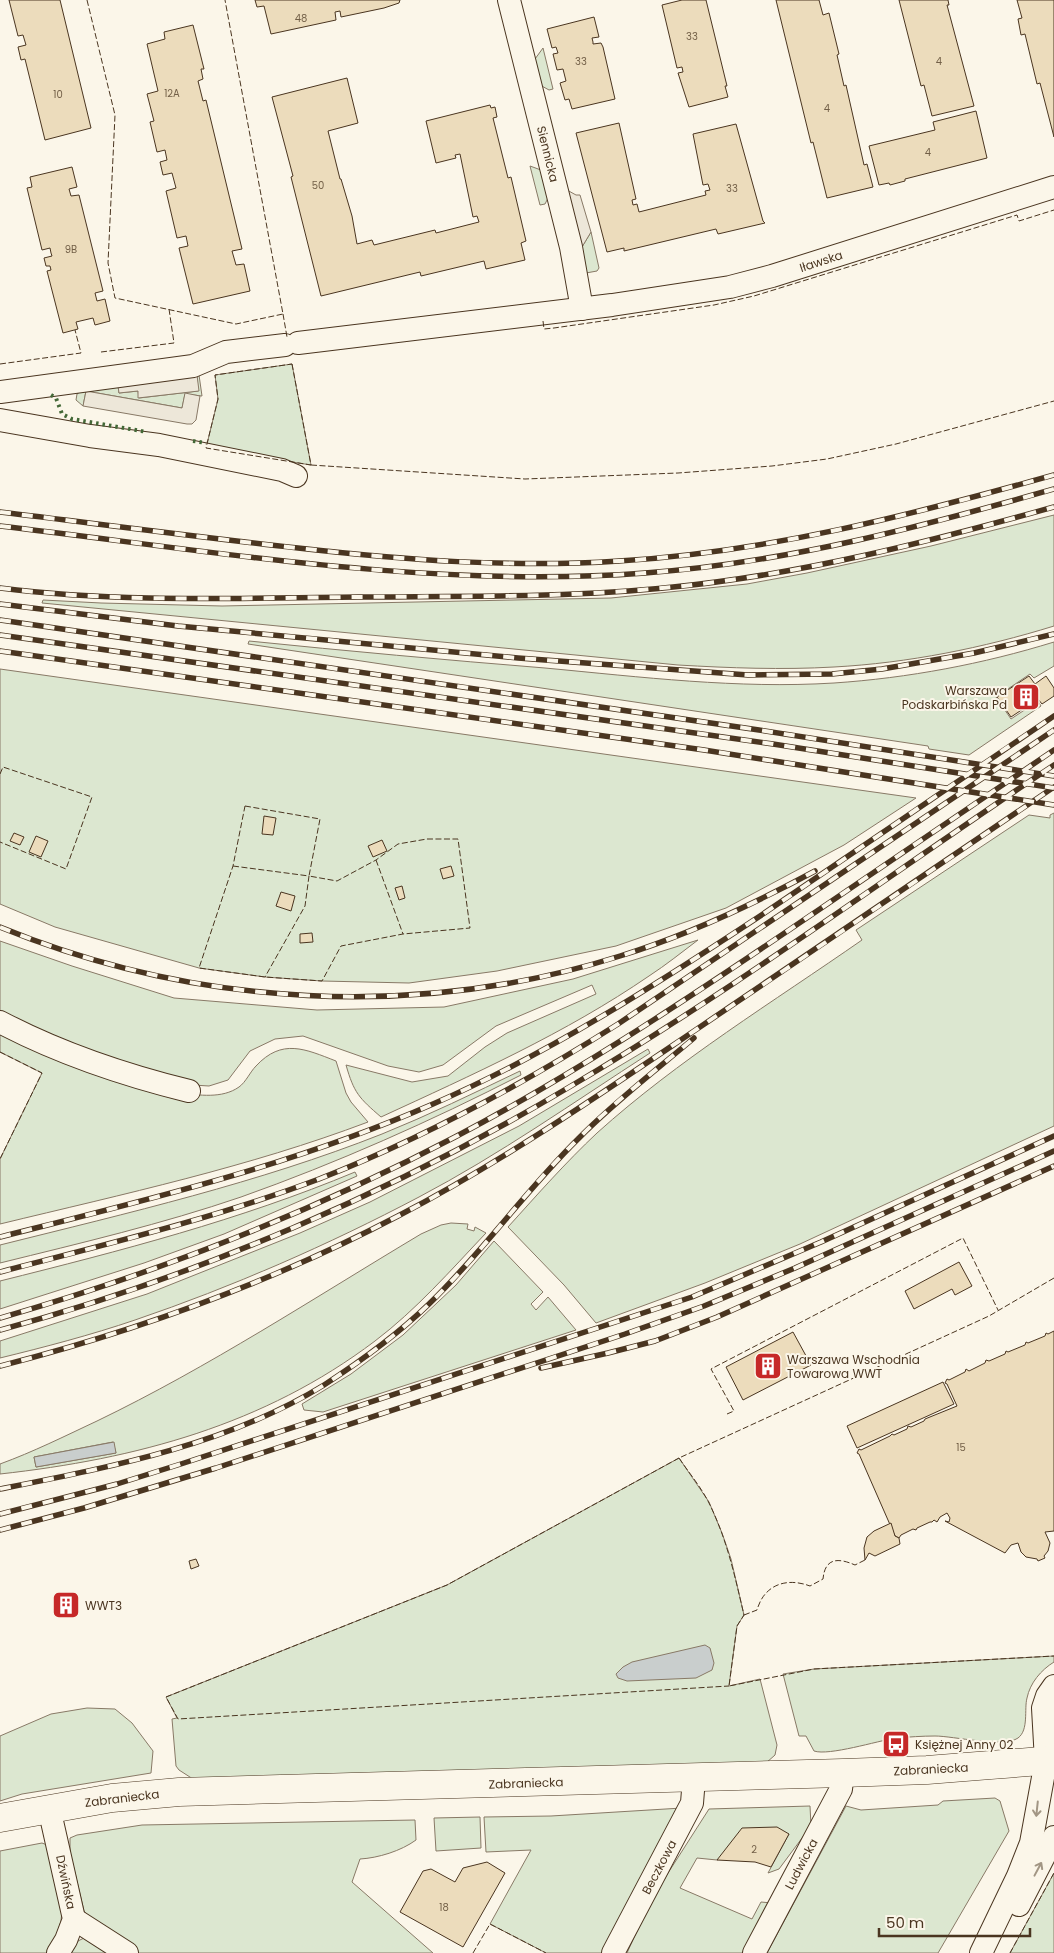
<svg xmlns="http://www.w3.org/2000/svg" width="1054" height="1953" font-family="Poppins,sans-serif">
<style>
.green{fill:#dce7d0;stroke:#887966;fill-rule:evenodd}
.parking{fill:#ede7d9;stroke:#887966}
.water{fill:#c9cecd;stroke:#887966}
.building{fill:#ecdcbc;stroke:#4a3520}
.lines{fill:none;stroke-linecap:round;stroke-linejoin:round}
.minor-casing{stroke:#4a3520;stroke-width:24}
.major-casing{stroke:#4a3520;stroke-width:29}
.minor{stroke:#fbf6e9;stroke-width:22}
.major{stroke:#fbf6e9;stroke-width:28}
.rail-casing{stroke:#4a3520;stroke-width:5.5}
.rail{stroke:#fbf6e9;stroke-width:4;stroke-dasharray:11;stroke-linecap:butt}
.hedge{stroke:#436837;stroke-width:4;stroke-dasharray:2.5 4;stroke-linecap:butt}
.fence{stroke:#4a3520;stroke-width:1;stroke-dasharray:6 2.5;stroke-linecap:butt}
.oneway{stroke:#a29684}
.labels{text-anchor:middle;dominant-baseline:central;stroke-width:4;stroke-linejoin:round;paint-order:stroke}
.number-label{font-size:10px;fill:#725f47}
.street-label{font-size:12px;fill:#4a3520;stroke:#fbf6e9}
.poi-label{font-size:12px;fill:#4a3520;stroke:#fbf6e9;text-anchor:start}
</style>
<rect width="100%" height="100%" fill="#fbf6e9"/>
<g class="green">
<path d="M543 48 553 89 549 90 540 85 535 59Z"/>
<path d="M530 166 541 170 549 196 545 204 540 205Z"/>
<path d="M591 232 599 268 597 271 586 273 582 247Z"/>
<path d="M292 364 311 465 206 448 218 399 215 375Z"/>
<path d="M197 375H199L202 396 185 394 182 408 86 391 83 406 76 400 77 394 81 391 118 386 119 393 138 391 139 398 198 391Z"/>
<path d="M1054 515V626C983 648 908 663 834 667 782 670 730 668 678 665L42 603 43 600 101 603 222 606 611 598 747 584 807 573 931 546Z"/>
<path d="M249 641C347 651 446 660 545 668 641 677 738 689 834 683 908 678 983 664 1054 642V666L1034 678 1030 674 996 697 1011 719 1038 701 1041 706 969 755 929 749 928 746 248 644Z"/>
<path d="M0 669 916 798 844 845 726 908 616 946 497 971 409 983 322 981 265 977 199 968 55 927 0 904Z"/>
<path d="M1054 813V1126L800 1244 705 1283 596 1323 564 1285 508 1227C537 1195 566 1162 597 1133 678 1060 773 1002 862 940L856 930 1029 815 1050 818V815Z"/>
<path d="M698 940C682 952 666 965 649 976 566 1033 472 1075 381 1117 359 1098 354 1093 346 1065L412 1082 448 1076 485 1047 507 1033 596 994 592 985 496 1026 443 1065 419 1072 388 1066 303 1036 275 1039 250 1051 228 1080 209 1086 193 1085 130 1067 34 1027 0 1011V941L72 966 174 998 317 1010 444 1007 573 979Z"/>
<path d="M0 1033 180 1093C199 1095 222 1099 239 1087 246 1082 250 1072 256 1066 282 1038 305 1049 336 1061L346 1093 351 1102 368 1122C249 1167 124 1194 0 1224V1159L42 1073 0 1052Z"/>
<path d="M648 1049 650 1053C574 1102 499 1155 419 1197 328 1245 232 1287 135 1320 91 1335 45 1347 0 1358V1341L147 1294 300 1233 370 1202 519 1126Z"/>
<path d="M520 1071 521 1075C431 1121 337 1163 241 1197 162 1224 81 1243 0 1263V1245C128 1213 258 1183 382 1134 429 1115 474 1093 520 1071Z"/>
<path d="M355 1172 357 1176 224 1234 144 1263 0 1309V1281C120 1251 240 1220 355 1172Z"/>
<path d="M451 1223 468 1224 467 1229 474 1231 475 1227 486 1233C451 1270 416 1310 375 1341 264 1425 136 1459 0 1474V1464C33 1452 65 1436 97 1421 209 1367 314 1298 421 1234L441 1225ZM113 1442 116 1453 36 1467 34 1457Z"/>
<path d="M494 1241 543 1292 531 1304 536 1310 548 1297 576 1330 323 1412 304 1410 302 1404 351 1374 403 1335 456 1285Z"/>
<path d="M679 1458 709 1502 722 1533 731 1559 744 1615 737 1626 729 1686 760 1679 777 1745 775 1755 766 1763 193 1779 179 1770 176 1766 172 1719 177 1718 166 1697 447 1585Z"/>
<path d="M1054 1656V1662C1041 1670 1030 1683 1027 1698 1024 1709 1029 1730 1018 1738 1004 1748 953 1736 935 1736 922 1736 909 1737 896 1738 877 1741 829 1756 814 1751L806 1736H799L783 1674 814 1669Z"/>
<path d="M87 1708 115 1709 132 1723 153 1751 151 1773 22 1794 0 1801V1736L51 1714Z"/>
<path d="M995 1798 1000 1801 1009 1831 938 1953H767L846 1806 861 1810 938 1805 943 1801Z"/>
<path d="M810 1806 811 1826 779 1869 768 1873 789 1834 717 1860 697 1858 680 1888 752 1919 761 1902 772 1903 766 1918 742 1953H627L646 1911 668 1873 709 1809Z"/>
<path d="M682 1808 604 1953H546L490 1924 531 1850 486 1852 484 1817 551 1816Z"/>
<path d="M480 1817 481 1848 436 1851 434 1818Z"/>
<path d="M415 1820 416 1840C401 1851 378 1858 360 1859L352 1882 433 1953H137L87 1915 84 1911 70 1852V1838L77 1835 142 1825Z"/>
<path d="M42 1843 47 1845 62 1911 61 1921 51 1953H0V1851Z"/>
<path d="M1054 1873V1953H1010Z"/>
<path d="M86 1937 111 1953H71L78 1941Z"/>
</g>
<g class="parking">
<path d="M567 190 576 195H580L591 232 582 247Z"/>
<path d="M197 375 199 391 138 398V391L119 393 118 386Z"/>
<path d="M86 391 182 408 185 393 200 396 196 420 192 424H187L83 406Z"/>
</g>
<g class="water">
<path d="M114 1442 116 1453 36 1467 34 1457Z"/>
<path d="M705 1645 710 1648 714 1663 712 1670 696 1678 627 1681 618 1678 616 1674 623 1667 632 1662Z"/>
</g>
<g class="building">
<path d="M9 0H60L91 128 45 140 25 59 21 60 18 47 26 45 23 35 18 36Z"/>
<path d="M255 0H400L399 3 384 8 341 17 340 11 335 12 336 20 271 34 264 6 257 7Z"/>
<path d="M682 0H706L727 86H725L728 97 689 107 678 73 683 72 682 67 677 68 662 5Z"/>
<path d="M776 0H819L823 15 829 13 839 54 837 55 844 86 846 85 864 165 867 164 873 187 827 198 813 142 811 143Z"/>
<path d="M899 0H948L949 5H947L974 106 932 116 924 85 921 86Z"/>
<path d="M1017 0H1054V137L1040 83 1037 84 1025 34 1021 35 1018 19 1022 18Z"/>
<path d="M594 17 599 37 592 38 593 42V44L601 43 603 47 615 99 572 109 569 99 565 100 560 83 566 81 563 69 557 70 553 54 558 53 556 47 552 48 547 29Z"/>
<path d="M193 25 204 69H201L203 79 198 81 203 101 206 100 242 249 232 251 236 265 244 264 250 291 193 304 179 248 188 246 186 236 177 238 166 191 176 188 172 173 163 175 160 162 167 160 165 150 157 152 150 122 154 121 147 94 158 91 147 44 165 39 164 32Z"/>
<path d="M347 78 358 123 328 131 340 179H341L352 216 357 244 372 240 374 245 435 230 436 233 479 222 477 216 473 217 460 154 455 155 456 158 436 163 426 121 490 105 491 108 495 107 497 117 493 118 508 178 511 177 526 241 521 243 525 260 486 269 484 261 421 276 420 272 321 296 291 177 293 176 272 97Z"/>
<path d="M976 111 987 158 905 179V181L890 185 889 183 879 185 869 146 935 130 933 122Z"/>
<path d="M619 123 636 199 632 200 633 205 637 204 639 212 706 195 705 191 710 190 708 184 703 185 693 134 736 124 763 221 765 223 718 234 716 229 624 251V248L607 252 576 133Z"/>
<path d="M72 167 77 187 69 189 71 196 79 195 103 291 95 293 97 301 105 299 110 321 95 325 93 318 76 322 78 329 63 333 47 271 51 270 50 266H46L44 258 52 256 51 253 50 248 42 250 27 188 32 187 30 177Z"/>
<path d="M1029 676 1035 684 1046 676 1054 688V696L1042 704 1038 699 1011 717 997 697Z"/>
<path d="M264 816 276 818 273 835 262 834Z"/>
<path d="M14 833 24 837 20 845 10 841Z"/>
<path d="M36 836 48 841 41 857 29 852Z"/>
<path d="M382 840 387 851 373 857 368 846Z"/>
<path d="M451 866 454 876 443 879 440 869Z"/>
<path d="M402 886 405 898 399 900 395 888Z"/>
<path d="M281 892 295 896 291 911 276 906Z"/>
<path d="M312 933 313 942 300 943V934Z"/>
<path d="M959 1262 972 1286 955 1295 952 1289 914 1309 905 1291Z"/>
<path d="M1054 1331V1531L1045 1532 1050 1543 1048 1551 1044 1556 1045 1558 1038 1561 1037 1559 1026 1557 1021 1552 1018 1543 1011 1545 1005 1553 945 1521 949 1522 950 1518 947 1513 940 1517 937 1522 934 1520 932 1522H930L917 1528 916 1530 913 1529 901 1535 899 1538 895 1536 859 1454 857 1453 859 1449 861 1450 890 1436 892 1434 894 1435 907 1429 908 1426 911 1427 924 1421 925 1419 957 1406 947 1384 945 1383 947 1379 949 1380 965 1372 966 1369 969 1371 985 1363 986 1360 989 1361 1005 1354 1006 1351 1008 1352 1025 1345 1026 1342 1028 1343 1045 1336 1046 1333 1048 1334Z"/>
<path d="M793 1332 811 1365 743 1400 726 1367Z"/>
<path d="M943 1382 954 1404 857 1448 847 1426Z"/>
<path d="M891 1523 895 1536 899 1538 900 1544 875 1556 869 1553 865 1560 864 1548 867 1537 874 1531Z"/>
<path d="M196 1559 199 1566 191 1569 189 1561Z"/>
<path d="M73 1596 78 1609 58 1615 54 1602Z"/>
<path d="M777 1827 789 1834 771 1867 755 1862 717 1860 742 1828Z"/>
<path d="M487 1862 505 1873 463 1947 400 1912 423 1871 431 1869 455 1882 463 1868Z"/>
</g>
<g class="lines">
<g class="minor-casing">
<g id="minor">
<path d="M509 0 571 247 582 309"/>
<path d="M298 343 612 305 730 287 772 276 1054 187"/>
<path d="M0 392 193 366 226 352 285 345"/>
<path d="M0 420 90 436 159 445 282 470 296 476"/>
<path d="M0 1022C59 1053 124 1075 189 1091"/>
<path d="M49 1808 74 1919 66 1940 58 1953"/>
<path d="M1019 1905 1054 1837"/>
<path d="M74 1919 127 1953"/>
<path d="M613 1953 692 1803 694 1778"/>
<path d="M754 1953 841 1789 843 1773"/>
<path d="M981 1953 1018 1876 1031 1843 1046 1761 1043 1708 1047 1696 1054 1686"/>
</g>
</g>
<g class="major-casing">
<path id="major" d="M0 1818 112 1798 179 1792 843 1773 927 1770 1054 1760"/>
</g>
<use href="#minor" class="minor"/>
<use href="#major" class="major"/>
<g class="rail-casing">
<g id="rail">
<path d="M0 512C99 524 198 537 298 548 404 560 511 568 619 561 768 552 911 515 1054 475"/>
<path d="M0 526C214 551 429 589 645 573 785 563 920 527 1054 489"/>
<path d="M0 588C119 603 238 598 358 597 463 596 568 598 673 587 803 574 928 542 1054 507"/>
<path d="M0 604 178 626 518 658 748 675 832 674 882 669 974 653 1054 634"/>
<path d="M0 620 759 730 1054 776"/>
<path d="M0 635 773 744 1054 788"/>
<path d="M0 651 704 750 1054 805"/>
<path d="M0 927C195 1007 418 1020 620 956 688 935 752 905 815 871"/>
<path d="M0 1237C146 1200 294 1165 433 1104 550 1053 657 984 763 914 861 848 957 781 1054 716"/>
<path d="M0 1272C107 1244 216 1218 319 1179 424 1138 523 1084 618 1024L1054 730"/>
<path d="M0 1318C157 1273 310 1213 455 1137 571 1076 680 1004 789 930 877 870 966 810 1054 750"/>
<path d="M0 1330C199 1276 394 1192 571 1086 737 988 893 872 1054 765"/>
<path d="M0 1366C137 1331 272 1282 398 1216 502 1162 599 1095 697 1029 816 949 935 868 1054 787"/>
<path d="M541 1368 608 1353 655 1341 717 1317 1054 1166"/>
<path d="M0 1489C111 1467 227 1445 324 1385 361 1361 397 1335 429 1304 482 1253 525 1191 578 1139 613 1103 655 1071 694 1038"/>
<path d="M0 1514 117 1484 184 1463 692 1297 821 1242 1054 1136"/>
<path d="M0 1530 84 1508 216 1468 625 1334 704 1306 795 1268 1054 1151"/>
</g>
</g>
<use href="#rail" class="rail"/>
<g class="hedge">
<path d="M51 395 56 398 62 414 72 419 147 432"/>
<path d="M193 441 206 443"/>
</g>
<g class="fence">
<path d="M87 0 115 115 108 263 115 298 236 324 283 314 225 0"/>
<path d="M283 314 287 337"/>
<path d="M543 321 544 329 554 328 714 305 754 296 1017 215 1019 221 1054 210"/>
<path d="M101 352 174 343 169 309"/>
<path d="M0 364 81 353 75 330"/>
<path d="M292 364 311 465 206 448 218 399 215 375Z"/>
<path d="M311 465 525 479 678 473 772 466 827 459 896 444 1054 401"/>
<path d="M0 774 3 767 92 797 66 869 0 842"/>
<path d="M245 806 320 819 309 876 337 881 376 860 398 844 427 839H458L470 928 403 934 341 946 322 981 265 977 199 968 233 866Z"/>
<path d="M376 860 403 934"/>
<path d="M233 866 309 876 305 906 265 977"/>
<path d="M0 1052 42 1073 0 1159"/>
<path d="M1054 1278 989 1316 679 1458C689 1473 701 1487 709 1503 727 1539 735 1577 744 1615L737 1626 729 1686 814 1669 1054 1656"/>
<path d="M727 1414 734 1411 711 1369 963 1238 998 1310"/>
<path d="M679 1458 447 1585 166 1697 178 1719 729 1686"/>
<path d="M744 1615 757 1610C764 1585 786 1577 810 1586L823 1579C825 1557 839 1558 855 1565L865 1560"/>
<path d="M473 1953 490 1924 546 1953"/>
<path d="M1010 1953 1054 1873"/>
</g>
</g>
<defs><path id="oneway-shaft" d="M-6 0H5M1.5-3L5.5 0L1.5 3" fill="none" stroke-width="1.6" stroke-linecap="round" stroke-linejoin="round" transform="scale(1.25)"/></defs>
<g class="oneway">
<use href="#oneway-shaft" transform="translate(1037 1809) rotate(96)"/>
<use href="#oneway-shaft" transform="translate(1038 1869) rotate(-62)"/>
</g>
<defs>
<g id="building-square" transform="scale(1.4375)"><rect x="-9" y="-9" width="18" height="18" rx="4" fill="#c62828" stroke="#fbf6e9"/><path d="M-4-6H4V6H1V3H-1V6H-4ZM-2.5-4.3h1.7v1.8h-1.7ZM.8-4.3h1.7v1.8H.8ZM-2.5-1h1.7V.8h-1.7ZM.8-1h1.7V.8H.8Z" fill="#fff"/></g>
<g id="bus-square" transform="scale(1.4375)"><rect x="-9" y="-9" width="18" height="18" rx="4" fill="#c62828" stroke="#fbf6e9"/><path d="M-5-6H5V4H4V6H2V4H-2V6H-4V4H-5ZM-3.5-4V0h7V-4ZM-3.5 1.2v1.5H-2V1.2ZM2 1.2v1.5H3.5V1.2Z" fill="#fff"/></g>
</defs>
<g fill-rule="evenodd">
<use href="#building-square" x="1026" y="697"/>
<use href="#building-square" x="768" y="1366"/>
<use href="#building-square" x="66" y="1605"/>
<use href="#bus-square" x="896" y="1744"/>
</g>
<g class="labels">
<g class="number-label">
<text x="301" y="18">48</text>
<text x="692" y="36">33</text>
<text x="581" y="61">33</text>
<text x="939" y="61">4</text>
<text x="172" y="93">12A</text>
<text x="58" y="94">10</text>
<text x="827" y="108">4</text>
<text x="928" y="152">4</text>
<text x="318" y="185">50</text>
<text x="732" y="188">33</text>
<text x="71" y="249">9B</text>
<text x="961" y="1447">15</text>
<text x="754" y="1849">2</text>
<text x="444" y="1907">18</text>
</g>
<g class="street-label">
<text transform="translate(548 154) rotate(76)">Siennicka</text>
<text transform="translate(821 261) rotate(-18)">Iławska</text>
<text transform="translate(931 1769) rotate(-3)">Zabraniecka</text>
<text transform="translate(526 1783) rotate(-2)">Zabraniecka</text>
<text transform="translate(122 1798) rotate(-7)">Zabraniecka</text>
<text transform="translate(801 1864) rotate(-62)">Ludwicka</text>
<text transform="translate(659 1867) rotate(-62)">Beczkowa</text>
<text transform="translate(66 1882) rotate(78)">Dźwińska</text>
</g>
<g class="poi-label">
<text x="1007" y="690" text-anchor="end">Warszawa<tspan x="1007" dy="14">Podskarbińska Pd</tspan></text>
<text x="787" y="1359">Warszawa Wschodnia<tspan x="787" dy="14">Towarowa WWT</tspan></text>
<text x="85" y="1605">WWT3</text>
<text x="915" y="1744">Księżnej Anny 02</text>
</g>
</g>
<path d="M879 1928v8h151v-8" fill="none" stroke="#4a3520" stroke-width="2.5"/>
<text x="886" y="1928" font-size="15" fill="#4a3520" stroke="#fbf6e9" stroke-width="4" paint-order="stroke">50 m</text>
</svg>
